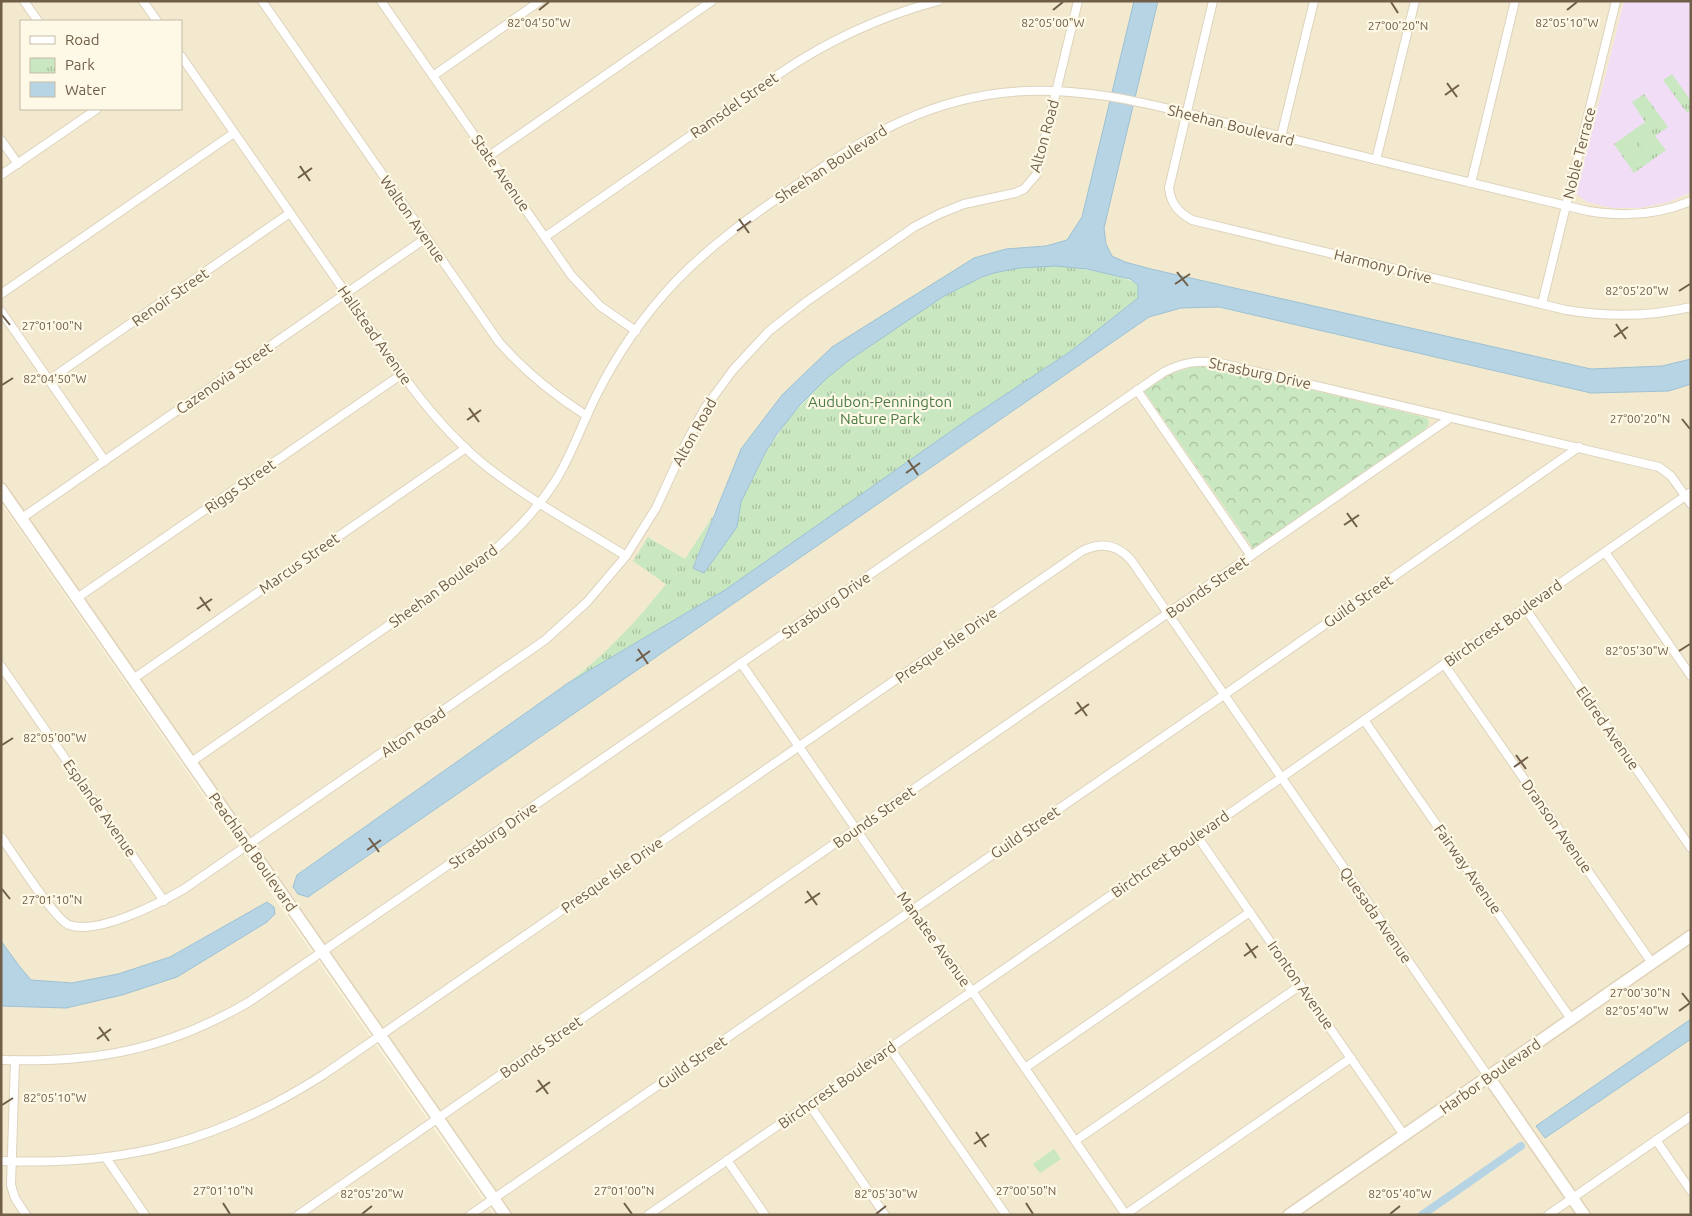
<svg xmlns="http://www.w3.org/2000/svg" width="1692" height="1216" font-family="Ubuntu,sans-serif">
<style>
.residential{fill:#f2e9cf;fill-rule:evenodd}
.education{fill:#f2ddf7}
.forest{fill:url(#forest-crowns)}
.park{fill:url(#park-tufts)}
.garden{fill:#c9e7c0}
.water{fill:#b6d4e3;stroke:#9dc1d4}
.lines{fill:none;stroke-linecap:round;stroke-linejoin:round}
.canal{stroke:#b6d4e3;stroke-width:8}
.street-casing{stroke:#ded3bd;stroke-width:10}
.secondary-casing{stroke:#e0d2b8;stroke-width:14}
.street{stroke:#fff;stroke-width:8}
.secondary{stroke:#fff;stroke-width:11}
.ticks{fill:none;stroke:#705e49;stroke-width:2}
.labels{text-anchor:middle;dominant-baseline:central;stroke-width:4.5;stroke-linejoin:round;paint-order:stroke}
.street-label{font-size:15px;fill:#705e49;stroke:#fef9e6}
.park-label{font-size:15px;fill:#4a7b44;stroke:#fef9e6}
.ticks-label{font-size:12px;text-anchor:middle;fill:#705e49;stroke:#fef9e6;stroke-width:4.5;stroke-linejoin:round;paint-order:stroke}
</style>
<defs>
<pattern id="forest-crowns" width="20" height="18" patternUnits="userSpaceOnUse" patternTransform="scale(1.25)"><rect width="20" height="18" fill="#c9e7c0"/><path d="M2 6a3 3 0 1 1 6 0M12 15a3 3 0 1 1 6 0" fill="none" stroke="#a8be9e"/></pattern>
<pattern id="park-tufts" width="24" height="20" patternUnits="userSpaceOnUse" patternTransform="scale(1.25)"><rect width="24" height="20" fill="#c9e7c0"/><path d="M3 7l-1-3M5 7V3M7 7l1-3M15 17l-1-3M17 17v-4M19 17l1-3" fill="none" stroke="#a8be9e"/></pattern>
</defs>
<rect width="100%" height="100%" fill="#fbf6e0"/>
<g class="residential">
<path d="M1 1H1134L1082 217 1067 241 1046 246 1006 249 741 449 718 507 685 559 649 537 667 584 623 635 596 660 568 683 297 875 308 897 1149 317 1181 308 1219 307 1591 393 1669 391 1691 384V1019L1536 1126 1545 1138 1691 1039V1215H510L1 480ZM21 21H181V109H21ZM1195 366 1217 367 1428 418 1429 424 1426 430 1254 550 1144 392 1171 374Z"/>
<path d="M1158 1H1624L1576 194 1612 208H1639L1669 202 1691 192V359L1662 366 1591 369 1151 269 1125 262 1112 256 1106 244 1104 228Z"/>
<path d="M1 503 494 1215H1V1006L66 1008 122 995 177 977 257 928 267 902 170 957 118 974 72 983 31 980 20 967 1 941Z"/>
</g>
<path class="education" d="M1624 1H1691V192L1669 202 1639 208H1612L1587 202 1576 194Z"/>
<path class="forest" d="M1195 366 1217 367 1428 418 1429 424 1426 429 1254 550 1144 391 1171 374Z"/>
<g class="park">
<path d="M1672 74 1691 101V110L1687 113 1663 80Z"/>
<path d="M1644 94 1668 127 1655 136 1666 150 1634 173 1614 144 1645 122 1632 102Z"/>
<path d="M1056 266C1078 268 1121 273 1138 285V298L1071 351 967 420 725 590 568 683C606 654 637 621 666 584L633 561 648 537 685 559 714 514 693 567 704 572 737 527 741 502 765 453 790 417 827 378 848 361 944 296 970 282 994 273 1019 268Z"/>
</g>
<g class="garden">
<path d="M1647 127 1661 147 1648 156 1634 136Z"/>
<path d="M1631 138 1645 158 1632 167 1618 147Z"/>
<path d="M1054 1149 1061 1159 1040 1173 1033 1164Z"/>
</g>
<g class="water">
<path d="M1134 1H1158L1104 228 1106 244 1112 256 1125 262 1151 269 1591 369 1662 366 1691 359V384L1669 391 1591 393 1219 307 1181 308 1149 317 308 897 298 894 293 887 297 875 568 683 725 590 967 420 1071 351 1138 298V285L1130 279 1087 269 1056 266 1019 268 994 273 982 277 944 296 848 361 827 378 800 405 777 434 765 453 741 502 737 527 704 573 693 568 741 449 782 395 832 347 974 258 1006 249 1046 246 1067 240 1082 217Z"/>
<path d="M267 902 274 907 275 914 267 922 177 977 122 995 66 1008 1 1006V941L20 967 31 980 72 983 118 974 170 957Z"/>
<path d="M1691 1019V1039L1545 1138 1536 1126Z"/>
</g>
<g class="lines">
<path class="canal" d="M1422 1215 1521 1146"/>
<g class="street-casing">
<g id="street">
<path d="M24 1 38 21"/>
<path d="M143 1 157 21"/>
<path d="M262 1 499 342C525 372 554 395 587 416"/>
<path d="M381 1 571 275 600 306 636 331"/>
<path d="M1213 1 1169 188C1171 204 1178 212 1192 220L1566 310C1608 317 1649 317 1691 307"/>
<path d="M181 56 402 374C425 406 450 436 481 462 525 498 578 526 626 556"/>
<path d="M433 76 540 1"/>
<path d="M1281 137 1314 1"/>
<path d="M1 140 18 164"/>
<path d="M489 156 712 1"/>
<path d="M1376 160 1415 1"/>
<path d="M1 175 97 109"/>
<path d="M1471 183 1515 1"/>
<path d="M545 237 782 72C831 39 882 16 938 1"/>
<path d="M1 294 234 133"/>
<path d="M1542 304 1616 1"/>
<path d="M1 311 105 461"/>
<path d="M49 380 290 213"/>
<path d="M1137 390 1251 556"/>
<path d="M22 518 426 238"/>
<path d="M1605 552 1691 676"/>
<path d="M77 598 402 374"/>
<path d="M1525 608 1691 848"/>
<path d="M741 663 912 910 972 991 1126 1215"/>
<path d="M1444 664 1652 963"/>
<path d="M1 666 164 901"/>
<path d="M133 679 466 448"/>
<path d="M1364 720 1571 1019"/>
<path d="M191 762 479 563C509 539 535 513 556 480 572 454 582 424 596 396 617 354 644 315 676 281 709 247 746 220 785 193 856 144 912 104 1001 93 1090 82 1177 112 1263 132 1371 159 1480 185 1588 211 1623 217 1658 215 1691 201"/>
<path d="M1197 836 1404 1135"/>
<path d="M1 837C13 853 54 919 69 925 98 935 158 904 184 889L545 640 587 602 626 556 656 508 686 443 705 408 733 370 769 331 806 302 914 227 939 214 964 204 1015 193 1024 189 1036 175 1078 1"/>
<path d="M890 1048 1006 1215"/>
<path d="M1 1060C96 1063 166 1050 249 1002L1164 372C1183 362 1199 360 1220 363L1659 467 1671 476 1691 504"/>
<path d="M15 1060 11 1185 15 1198 26 1215"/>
<path d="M1025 1068 1250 912"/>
<path d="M809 1104 885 1215"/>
<path d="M1656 1140 1691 1191"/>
<path d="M1075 1141 1301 985"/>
<path d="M106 1158 145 1215"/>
<path d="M727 1160 765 1215"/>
<path d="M1 1161C125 1166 218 1142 323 1075L1082 551C1100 542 1117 544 1131 560L1488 1076"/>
<path d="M1126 1214 1351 1058"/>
<path d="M298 1215 1450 418"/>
<path d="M470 1215 1224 695 1579 447"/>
<path d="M648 1215 1281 778 1691 492"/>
<path d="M1548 1215 1691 1116"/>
</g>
</g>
<g class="secondary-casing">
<g id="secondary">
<path d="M1 489 505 1215"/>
<path d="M1488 1076 1584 1215"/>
<path d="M1289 1215 1691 936"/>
</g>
</g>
<use href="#street" class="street"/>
<use href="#secondary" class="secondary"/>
</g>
<path class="ticks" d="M1391 2 1398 13M539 10 549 2M1053 10 1063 2M1567 10 1577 2M1447 83 1457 97M1445 95 1459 85M300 166 310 181M298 178 312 168M739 219 749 233M737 231 751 221M1177 272 1188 286M1175 284 1190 274M1679 291 1690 284M2 315 10 325M1616 324 1626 339M1614 337 1628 327M2 385 13 378M469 408 479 422M1682 419 1690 429M467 420 481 410M908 460 918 475M906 473 920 463M1347 513 1357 527M1344 525 1359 515M200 597 210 611M197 609 212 599M638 649 648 664M1679 651 1690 644M636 661 650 651M1077 702 1087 716M1075 714 1089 704M2 745 13 738M1516 755 1526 769M1514 767 1528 757M369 838 379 852M367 850 381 840M2 889 10 899M807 891 817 905M805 903 820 893M1246 943 1256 958M1244 956 1258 946M1682 993 1690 1003M1679 1011 1690 1003M99 1027 109 1041M97 1039 111 1029M538 1080 548 1094M536 1092 550 1082M2 1105 13 1098M976 1132 986 1147M974 1144 989 1134M223 1203 230 1214M624 1203 632 1214M1026 1203 1033 1214M362 1214 372 1206M876 1214 886 1206M1390 1214 1400 1206"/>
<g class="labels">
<g class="street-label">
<text transform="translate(734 105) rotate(-35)">Ramsdel Street</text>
<text transform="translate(1231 125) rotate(14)">Sheehan Boulevard</text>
<text transform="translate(1044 136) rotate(-75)">Alton Road</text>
<text transform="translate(1579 153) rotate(-76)">Noble Terrace</text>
<text transform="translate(831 164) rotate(-33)">Sheehan Boulevard</text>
<text transform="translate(501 173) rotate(55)">State Avenue</text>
<text transform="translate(413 219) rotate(55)">Walton Avenue</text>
<text transform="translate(1383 266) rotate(14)">Harmony Drive</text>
<text transform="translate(170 297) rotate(-35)">Renoir Street</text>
<text transform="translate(375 335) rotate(55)">Hallstead Avenue</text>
<text transform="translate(1260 373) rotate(12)">Strasburg Drive</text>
<text transform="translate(224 378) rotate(-35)">Cazenovia Street</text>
<text transform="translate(694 432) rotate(-61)">Alton Road</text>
<text transform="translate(240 486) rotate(-35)">Riggs Street</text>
<text transform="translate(299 563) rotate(-35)">Marcus Street</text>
<text transform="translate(443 586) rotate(-36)">Sheehan Boulevard</text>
<text transform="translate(1207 587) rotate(-35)">Bounds Street</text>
<text transform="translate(1358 601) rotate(-35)">Guild Street</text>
<text transform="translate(826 605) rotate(-35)">Strasburg Drive</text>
<text transform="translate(1503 623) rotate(-35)">Birchcrest Boulevard</text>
<text transform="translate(946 645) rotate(-35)">Presque Isle Drive</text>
<text transform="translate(1608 728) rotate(55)">Eldred Avenue</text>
<text transform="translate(413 732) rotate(-35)">Alton Road</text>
<text transform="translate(100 808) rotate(55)">Esplande Avenue</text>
<text transform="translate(874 817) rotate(-35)">Bounds Street</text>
<text transform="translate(1557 826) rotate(55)">Dranson Avenue</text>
<text transform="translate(1025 832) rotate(-35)">Guild Street</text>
<text transform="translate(493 835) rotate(-35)">Strasburg Drive</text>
<text transform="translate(253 852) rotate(55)">Peachland Boulevard</text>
<text transform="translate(1170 854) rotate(-35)">Birchcrest Boulevard</text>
<text transform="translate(1468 869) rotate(55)">Fairway Avenue</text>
<text transform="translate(612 875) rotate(-35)">Presque Isle Drive</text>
<text transform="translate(1376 915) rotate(55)">Quesada Avenue</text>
<text transform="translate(934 939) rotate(54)">Manatee Avenue</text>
<text transform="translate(1301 985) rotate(55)">Ironton Avenue</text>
<text transform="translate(541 1047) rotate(-35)">Bounds Street</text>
<text transform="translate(692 1062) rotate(-35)">Guild Street</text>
<text transform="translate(1490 1076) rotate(-35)">Harbor Boulevard</text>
<text transform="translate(837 1085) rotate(-35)">Birchcrest Boulevard</text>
</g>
<g class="park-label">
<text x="880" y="401">Audubon-Pennington<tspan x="880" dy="17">Nature Park</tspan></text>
</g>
</g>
<g class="ticks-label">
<text x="539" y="27">82°04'50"W</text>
<text x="1053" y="27">82°05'00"W</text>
<text x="1567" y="27">82°05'10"W</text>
<text x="1398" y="30">27°00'20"N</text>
<text x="1637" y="295">82°05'20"W</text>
<text x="52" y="330">27°01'00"N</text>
<text x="55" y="383">82°04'50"W</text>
<text x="1640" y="423">27°00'20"N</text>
<text x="1637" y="655">82°05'30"W</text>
<text x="55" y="742">82°05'00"W</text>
<text x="52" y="904">27°01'10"N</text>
<text x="1640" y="997">27°00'30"N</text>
<text x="1637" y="1015">82°05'40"W</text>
<text x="55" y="1102">82°05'10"W</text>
<text x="223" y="1195">27°01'10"N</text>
<text x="624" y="1195">27°01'00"N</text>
<text x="1026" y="1195">27°00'50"N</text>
<text x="372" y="1198">82°05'20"W</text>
<text x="886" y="1198">82°05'30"W</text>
<text x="1400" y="1198">82°05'40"W</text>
</g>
<rect width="1692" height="1216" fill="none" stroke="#705e49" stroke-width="5"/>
<rect x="20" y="20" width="162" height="90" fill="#fef9e6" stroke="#c5bba7"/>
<rect x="30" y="36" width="25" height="8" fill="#ffffff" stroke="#c5bba7"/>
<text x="65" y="45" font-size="15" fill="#705e49">Road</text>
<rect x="30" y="58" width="25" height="15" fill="url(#park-tufts)" stroke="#c5bba7"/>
<text x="65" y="70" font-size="15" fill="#705e49">Park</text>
<rect x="30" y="82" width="25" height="15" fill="#b6d4e3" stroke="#c5bba7"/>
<text x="65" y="95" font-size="15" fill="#705e49">Water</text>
</svg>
